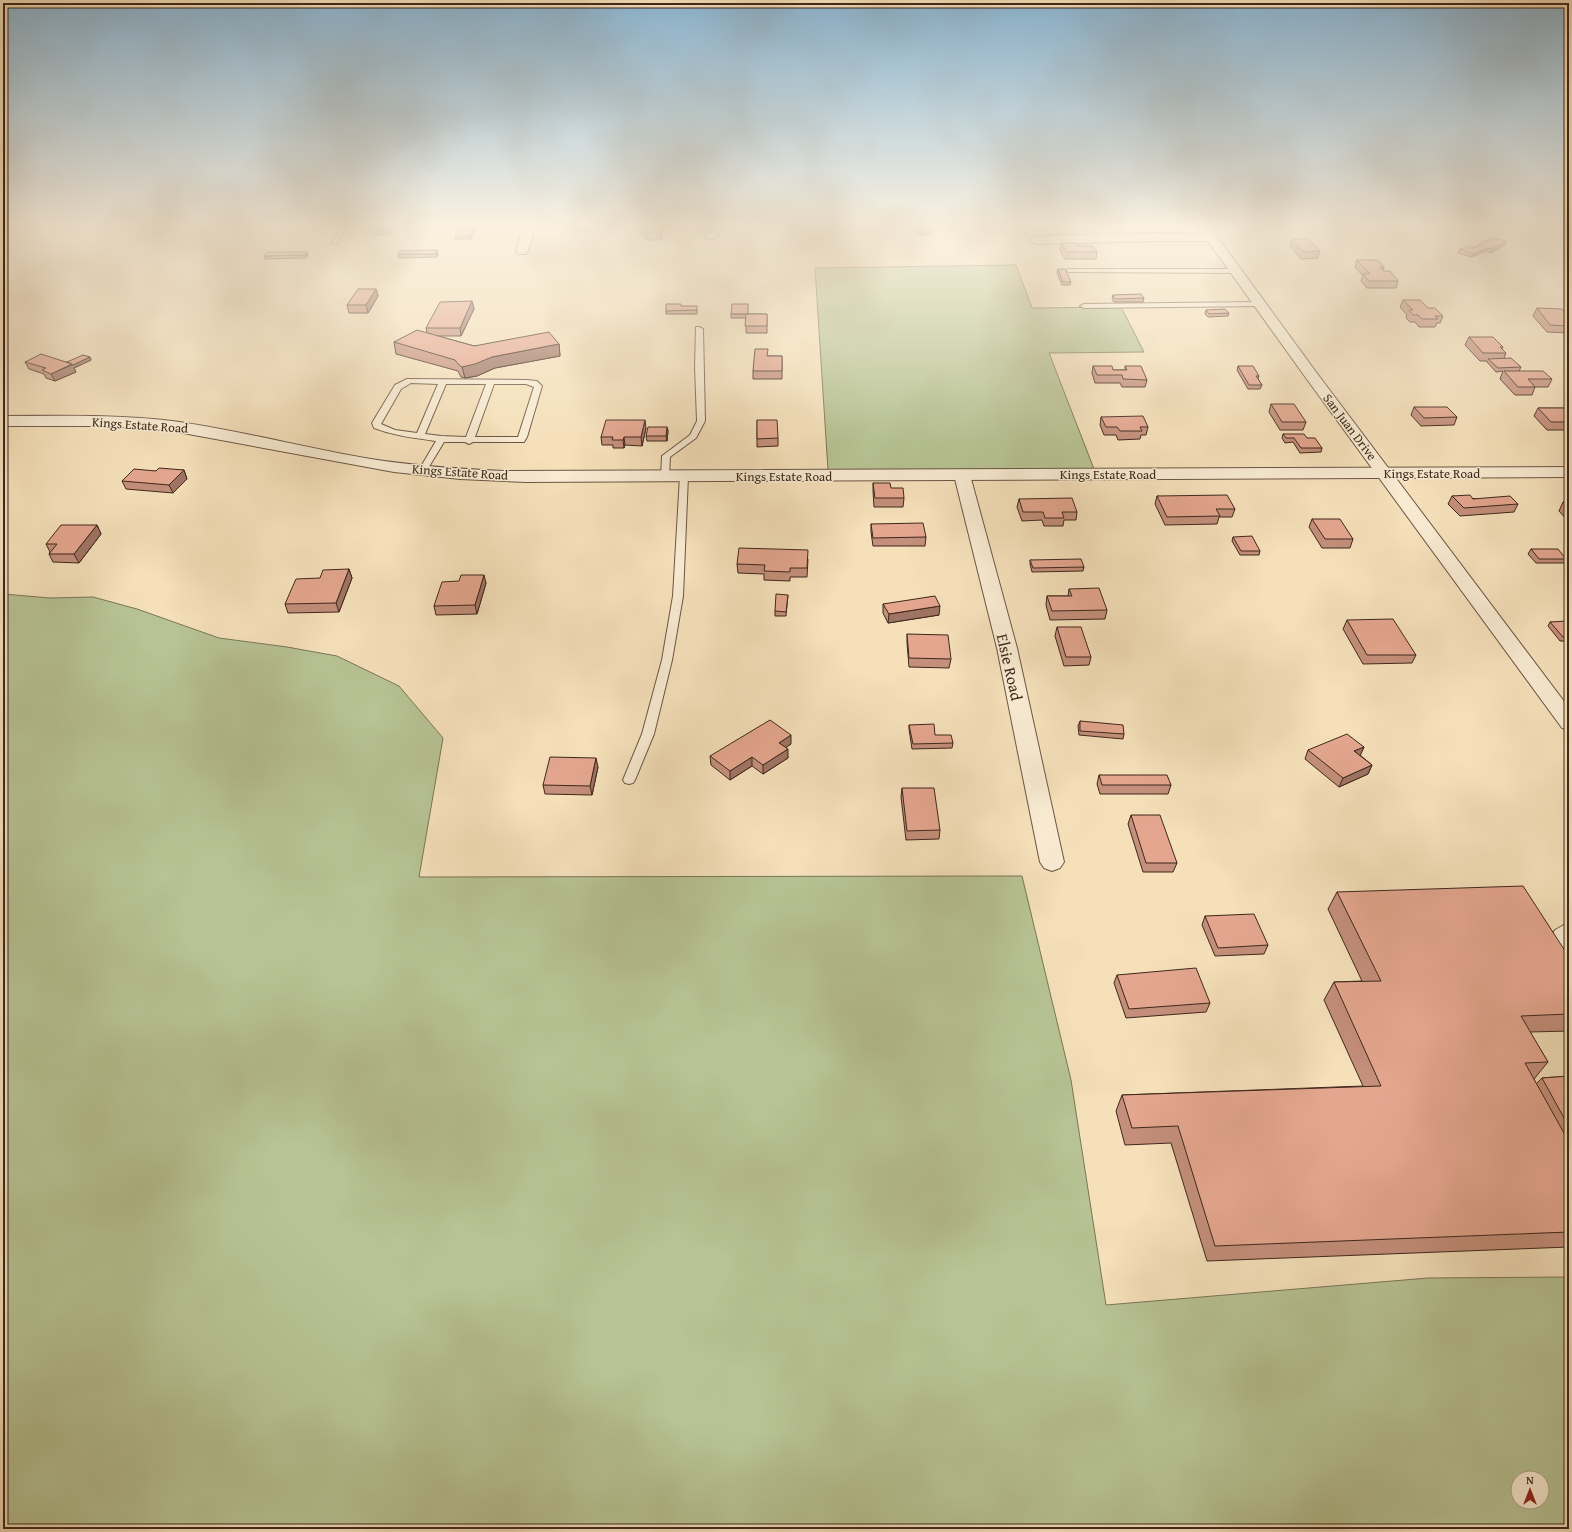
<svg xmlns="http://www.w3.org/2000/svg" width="1572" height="1532" font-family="'Gentium Book Plus',serif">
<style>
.green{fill:#b7c394;stroke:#7a7558;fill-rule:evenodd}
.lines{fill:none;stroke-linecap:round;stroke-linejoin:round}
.service-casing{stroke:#6c5544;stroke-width:2}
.minor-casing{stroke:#6c5544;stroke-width:2}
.tertiary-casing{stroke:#6c5544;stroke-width:2}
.service{fill:#f8ebd2;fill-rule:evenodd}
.minor{fill:#f8ebd2;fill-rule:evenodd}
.tertiary{fill:#f8ebd2;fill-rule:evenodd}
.wall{fill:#c48f7b;stroke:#3e271c}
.shaded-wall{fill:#a07464;stroke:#3e271c}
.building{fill:#e4a68f;stroke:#3e271c}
.labels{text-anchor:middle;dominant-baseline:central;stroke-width:3;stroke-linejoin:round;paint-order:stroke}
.far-street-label{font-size:13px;fill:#3e271c;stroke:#f8ebd2}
.street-label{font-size:16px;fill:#3e271c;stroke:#f8ebd2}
</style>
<rect width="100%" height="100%" fill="#f5e0ba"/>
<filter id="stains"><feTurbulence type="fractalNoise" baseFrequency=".005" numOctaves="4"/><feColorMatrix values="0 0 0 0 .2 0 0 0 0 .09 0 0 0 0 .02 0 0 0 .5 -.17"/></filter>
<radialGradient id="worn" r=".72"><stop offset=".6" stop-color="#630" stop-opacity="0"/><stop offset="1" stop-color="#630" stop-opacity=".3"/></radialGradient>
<g class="green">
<path d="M1016 265 1032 308 1121 307 1144 352 1049 353 1094 469 828 470 815 268Z"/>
<path d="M3 594 50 598 93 597 137 609 219 638 287 647 337 656 399 686 443 738 419 877 1022 876 1071 1080 1106 1305 1428 1278 1569 1277V1529H3ZM1518 1478H1542V1502H1518Z"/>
</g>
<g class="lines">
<g class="service-casing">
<g id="service">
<path d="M339 227H345L337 244H333L332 243Z"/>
<path d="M1415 227H1421L1429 234 1424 235Z"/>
<path d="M1067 269H1236L1239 271 1236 273 1069 272 1067 271Z"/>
<path d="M1260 302 1264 304 1263 306 1084 308 1080 306 1084 304Z"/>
<path d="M696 327H699L703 329 705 421 696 438 670 457 669 476 665 479 661 476 662 456 690 435 697 421 695 367Z"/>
<path d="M407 379 526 380 537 381 542 386 527 437 524 442H473L469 444 465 442H444L427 470 423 473 419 470 436 441C415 438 395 436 374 428L372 423 395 385ZM411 383 438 384 417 433 395 430 381 424 401 389ZM446 384H486L466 437 441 436 425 434ZM494 384H526L534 387 518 437H475Z"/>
<path d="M684 473 688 476 683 596 672 660 654 734 635 780 633 783 629 784 625 783 623 780 642 734 662 660 673 596 680 476Z"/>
<path d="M1569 922V955L1564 953 1553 934 1555 930Z"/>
</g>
</g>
<g class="minor-casing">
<g id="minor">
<path d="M523 227H535L528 251 526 254H518L516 251Z"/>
<path d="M710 227H722L715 239H707L705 237Z"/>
<path d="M1198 227H1210L1316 372 1569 708V730L1562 728 1306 378 1208 241H1156L1037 244 1033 243 1031 240 1033 237 1037 236 1156 233 1203 234Z"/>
<path d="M962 470 968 472 970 475 1017 648 1064 862 1060 868 1052 871 1044 868 1040 862 997 648 954 475 956 472Z"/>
</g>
</g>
<g class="tertiary-casing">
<path id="tertiary" d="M3 416C59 416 116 414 172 421 239 430 305 448 371 459 415 466 460 469 504 471L1569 467V477L526 482 460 479 394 472 172 431 109 426H3Z"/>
</g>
<use href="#service" class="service"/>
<use href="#minor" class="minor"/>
<use href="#tertiary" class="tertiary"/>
</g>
<g class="wall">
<path d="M20 227H41L40 228H21Z"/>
<path d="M394 227 390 235H376L375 231Z"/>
<path d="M474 227 475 230 471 239H455V236Z"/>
<path d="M577 227H592L589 231H578Z"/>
<path d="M640 227H663L661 240H646V235H640Z"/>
<path d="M908 227H923L929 230V234L921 235Z"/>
<path d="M1292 239 1320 251 1318 258 1301 259 1290 246Z"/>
<path d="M1506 241 1505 245 1491 253 1486 251 1471 257 1458 253 1460 249 1473 248 1478 246V245Z"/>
<path d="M1061 243 1078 246 1097 252 1096 259H1065L1060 250Z"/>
<path d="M398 254H438L437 257 399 258Z"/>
<path d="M308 255 306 258 265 259 264 256Z"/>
<path d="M1357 260 1384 267 1383 271 1398 281 1396 288H1367L1361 281 1363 276 1355 267Z"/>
<path d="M1058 269 1071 282 1070 285H1062L1057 273Z"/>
<path d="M376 289 378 296 368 313H349L347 305Z"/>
<path d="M1113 295 1144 298 1143 302H1114L1112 299Z"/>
<path d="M1403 300 1428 308 1443 316 1440 323H1437L1435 327H1419L1415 322H1410L1406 318 1407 315 1400 307Z"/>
<path d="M472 301 474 309 461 336H438L474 346 559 344 560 356 495 368 477 376 465 378 461 377 458 371 396 354 394 342 427 333 426 328Z"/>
<path d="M681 306 697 310V314H666V311Z"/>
<path d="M1537 308 1569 317V333L1547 332 1533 316Z"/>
<path d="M1206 310 1229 313 1228 316 1208 317 1205 314Z"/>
<path d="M731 314H767V333H746V318H731Z"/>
<path d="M1469 337 1503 347 1502 349 1506 353 1504 358 1521 367 1519 371 1552 379 1548 387H1535L1532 395H1515L1500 379 1503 371 1496 372 1487 362V361H1480L1465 345Z"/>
<path d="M768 356H782V379H753V371Z"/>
<path d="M90 357 91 360 74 368 76 372 55 381 46 378 44 374 29 369 25 362H67Z"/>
<path d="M1093 366 1113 370H1125V366L1147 380 1145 387H1122L1120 383H1095L1092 373Z"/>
<path d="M1238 366 1259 376 1258 379 1262 385 1260 389H1248L1237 370Z"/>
<path d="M1271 404 1306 422 1303 430H1280L1269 412Z"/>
<path d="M1414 407 1457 417 1454 425 1421 426 1411 415Z"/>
<path d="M1538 408H1569V430H1547L1534 416Z"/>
<path d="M1101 417 1148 427 1146 435H1141L1140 439 1118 440 1116 435H1104L1100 425Z"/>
<path d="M757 420 778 438V446L757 447Z"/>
<path d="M667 427 668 431 667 441H647L646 436Z"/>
<path d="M646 428 642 446 625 445 624 448H613V445H602L601 437Z"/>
<path d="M1283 434 1307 438 1322 448 1321 452 1300 453 1293 442 1285 443 1282 438Z"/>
<path d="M184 470 187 479 173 493 126 489 122 481 156 471Z"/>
<path d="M873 483 891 488 904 498 903 507H874L873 491Z"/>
<path d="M1157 496 1235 509 1232 517H1219L1217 524 1165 525 1155 504Z"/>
<path d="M1452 496 1518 504 1514 512 1460 516 1448 504Z"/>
<path d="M1019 499 1077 512 1076 520H1064L1063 526H1044L1042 520 1022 521 1017 507Z"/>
<path d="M1563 502H1569V522L1559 511Z"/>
<path d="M1312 519 1353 539 1350 548H1322L1309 527Z"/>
<path d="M871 524 926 537 925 546H873L871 532Z"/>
<path d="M97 525 101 534 79 563 53 562 49 554 50 552 46 544Z"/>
<path d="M1233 537 1260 551 1259 555H1240L1232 541Z"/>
<path d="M1531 549 1566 559 1564 563H1536L1528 554Z"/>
<path d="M808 559 807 577H790V581L764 580V574L738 573 737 564Z"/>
<path d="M1030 560 1084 567 1083 571 1032 572 1030 564Z"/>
<path d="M349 569 352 578 339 612 288 613 285 604 320 578Z"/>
<path d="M486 583 477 614 436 615 434 606Z"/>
<path d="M1069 589 1107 610 1105 619 1050 620 1046 605 1047 596H1068Z"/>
<path d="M788 595 786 616H775V611Z"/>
<path d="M883 604 939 615 888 623 883 613Z"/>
<path d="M1347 620 1416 655 1412 663 1363 664 1343 629Z"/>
<path d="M1550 622 1569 624V641H1560L1548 626Z"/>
<path d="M1057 627 1091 657 1089 665 1064 666 1055 636Z"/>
<path d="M907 634 951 659 949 668 909 667 907 643Z"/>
<path d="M1080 721 1124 734 1123 739 1079 735 1078 726Z"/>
<path d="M909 725 953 743 952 748 912 749 909 729Z"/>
<path d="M791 744 786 747 788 758 763 774 752 766 730 780 711 765 710 756Z"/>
<path d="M1364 747 1360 755 1372 765 1368 774 1339 787 1305 759 1308 750Z"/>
<path d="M598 767 592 795 545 794 543 785Z"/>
<path d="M1099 775 1171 785 1168 794H1100L1097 784Z"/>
<path d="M902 788 940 830 939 839 906 840 901 797Z"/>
<path d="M1131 815 1177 863 1173 872H1143L1128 824Z"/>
<path d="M1337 892 1569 957V1031L1530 1032 1548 1062 1534 1079 1536 1084 1542 1078 1569 1076V1247L1207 1261 1171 1143 1125 1145 1116 1111 1122 1095 1363 1086 1324 1000 1334 982 1362 981 1328 909Z"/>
<path d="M1205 916 1268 945 1264 954 1215 956 1202 925Z"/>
<path d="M1117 975 1210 1003 1206 1012 1126 1018 1114 983Z"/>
</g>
<g class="shaded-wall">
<path d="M392 227H394L390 235 389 231Z"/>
<path d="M474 227 475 230 471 239 470 236Z"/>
<path d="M589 227H592L589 231Z"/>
<path d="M662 227H663V229L661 240V233Z"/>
<path d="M929 230V234L921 235V232Z"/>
<path d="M1506 241 1505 245 1491 253 1492 249Z"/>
<path d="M1488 248 1486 251 1471 257 1473 254Z"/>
<path d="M437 250 438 254 437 257 436 254Z"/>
<path d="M307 252 308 255 306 258 305 255Z"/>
<path d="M376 289 378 296 368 313 366 305Z"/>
<path d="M472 301 474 309 461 336 460 328Z"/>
<path d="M559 344 560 356 495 368 477 376 465 378 462 367 492 357Z"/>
<path d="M90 357 91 360 74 368 76 372 55 381 51 374Z"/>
<path d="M645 420 646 428 642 446 641 437Z"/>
<path d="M667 427 668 431 667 441 666 436Z"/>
<path d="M624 437 625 445 624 448 623 440Z"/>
<path d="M184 470 187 479 173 493 169 485Z"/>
<path d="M97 525 101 534 79 563 74 554Z"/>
<path d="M349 569 352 578 339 612 336 603Z"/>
<path d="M484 575 486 583 477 614 475 605Z"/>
<path d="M940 606 939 615 888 623 889 614Z"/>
<path d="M791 735V744L779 752V743Z"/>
<path d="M1364 747 1360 756 1354 751Z"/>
<path d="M788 749V758L763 774V765Z"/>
<path d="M752 757V766L730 780V771Z"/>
<path d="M596 758 598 767 592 795 590 786Z"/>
<path d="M1372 765 1368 774 1339 787 1343 778Z"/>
</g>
<g class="building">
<path d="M378 227H392L389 231H375Z"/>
<path d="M459 227H474L470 236H455Z"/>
<path d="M577 227H589V228Z"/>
<path d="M640 227H662L661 233H646L647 228H639Z"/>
<path d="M913 227H923L929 230 921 232Z"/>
<path d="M1492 238 1506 241 1492 249 1488 248 1473 254 1460 249 1468 246 1473 248 1479 246 1478 245Z"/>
<path d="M1292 239H1308L1320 251 1303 252Z"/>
<path d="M1061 243H1076L1078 246H1093L1097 252H1066Z"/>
<path d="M437 250 436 254H398L400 251Z"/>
<path d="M267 252H307L305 255 264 256Z"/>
<path d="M1357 260H1378L1384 267H1379L1384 271H1390L1398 281H1369L1363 274H1370Z"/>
<path d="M1058 269H1065L1071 282H1063Z"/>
<path d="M358 289H376L366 305H347Z"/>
<path d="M1141 294 1144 298 1115 299 1113 295Z"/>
<path d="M1403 300H1420L1428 308H1435L1443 316H1435L1438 319H1422L1418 315H1413L1409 310H1413Z"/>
<path d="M472 301 460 328H426L440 302Z"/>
<path d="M666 304H681V306H697V310L666 311Z"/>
<path d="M732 304H748V314H731Z"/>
<path d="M1537 308 1562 309 1569 317V326L1550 325Z"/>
<path d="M1225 309 1229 313 1209 314 1206 310Z"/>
<path d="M746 314H767V326H745Z"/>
<path d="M417 330 474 346 549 332 559 344 492 357 475 364 462 367 459 365 455 360 394 342Z"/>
<path d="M1469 337H1493L1503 347H1500L1506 353H1483Z"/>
<path d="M755 349H768L767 356H782V371H753Z"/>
<path d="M41 354 72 364 51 374 42 370 46 368 25 362Z"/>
<path d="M83 355 90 357 73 365 72 364 67 362Z"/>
<path d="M1511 358 1521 367 1498 368 1488 359Z"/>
<path d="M1093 366H1112L1113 370H1127L1125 366H1141L1147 380 1123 379 1122 375H1097Z"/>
<path d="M1238 366H1253L1259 376H1256L1262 385H1249Z"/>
<path d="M1504 371H1543L1552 379H1528L1535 387H1518Z"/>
<path d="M1271 404H1294L1306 422H1282Z"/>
<path d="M1414 407H1447L1457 417 1424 418Z"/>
<path d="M1538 408H1569V422H1551Z"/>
<path d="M1143 416 1148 427H1140L1142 431H1120L1117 427H1106L1101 417Z"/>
<path d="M606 420H645L641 437H624L623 440H612L613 437H601Z"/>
<path d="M757 420H777L778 438 757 439Z"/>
<path d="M648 427H667L666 436H646Z"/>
<path d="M1283 434H1304L1307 438H1315L1322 448H1301L1294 438H1286Z"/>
<path d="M159 468 184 470 169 485 122 481 134 469 156 471Z"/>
<path d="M873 483H890L891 488H903L904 498H875Z"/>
<path d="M1227 495 1235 509H1216L1220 516 1167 517 1157 496Z"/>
<path d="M1470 495 1473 499 1510 496 1518 504 1464 508 1452 496Z"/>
<path d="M1072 498 1077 512H1062L1064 518H1045L1043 512H1023L1019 499Z"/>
<path d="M1563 502H1569V508Z"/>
<path d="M1312 519H1340L1353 539H1325Z"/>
<path d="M923 523 926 537 873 538 871 524Z"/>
<path d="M61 525H97L74 554H49L57 544H46Z"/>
<path d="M1252 536 1260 551H1241L1233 537Z"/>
<path d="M739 548 808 550 807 568H790V572L764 571 765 565 737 564Z"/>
<path d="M1531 549H1558L1566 559H1539Z"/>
<path d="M1081 559 1084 567 1033 568 1030 560Z"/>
<path d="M349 569 336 603 285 604 296 579 320 578 323 570Z"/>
<path d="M461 575H484L475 605 434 606 442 582 459 581Z"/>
<path d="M1099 588 1107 610 1052 611 1047 596H1072L1069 589Z"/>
<path d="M776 594 788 595 786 612 775 611Z"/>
<path d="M935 596 940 606 889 614 883 604Z"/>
<path d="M1393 619 1416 655H1367L1347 620Z"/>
<path d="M1567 621 1569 624V637H1563L1550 622Z"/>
<path d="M1057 627H1081L1091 657H1066Z"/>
<path d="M907 634 948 635 951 659 909 658Z"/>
<path d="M770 720 791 735 779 743 788 749 763 765 752 757 730 771 710 756Z"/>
<path d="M1080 721 1123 725 1124 734 1080 731Z"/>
<path d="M934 724 935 735H951L953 743 913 744 909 725Z"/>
<path d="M1347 734 1364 747 1354 751 1372 765 1343 778 1308 750Z"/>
<path d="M550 757 596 758 590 786 543 785Z"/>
<path d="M1099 775H1167L1171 785H1102Z"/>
<path d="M902 788H934L940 830 907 831Z"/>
<path d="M1131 815H1160L1177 863H1146Z"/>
<path d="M1523 886 1569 957V1014L1521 1016 1548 1062 1525 1063 1569 1142V1232L1215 1246 1178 1126 1132 1128 1122 1095 1381 1086 1334 982 1381 981 1337 892Z"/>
<path d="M1254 914 1268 945 1218 948 1205 916Z"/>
<path d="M1196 968 1210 1003 1129 1009 1117 975Z"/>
<path d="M1569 1076V1127L1542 1078Z"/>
</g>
<linearGradient id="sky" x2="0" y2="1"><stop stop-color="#8bb7d5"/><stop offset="0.51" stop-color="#faf1e0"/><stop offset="1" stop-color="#faf1e0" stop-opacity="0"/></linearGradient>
<rect width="1572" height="441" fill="url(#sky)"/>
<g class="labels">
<g class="far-street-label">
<text transform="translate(140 425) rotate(4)">Kings Estate Road</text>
<text transform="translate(1350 427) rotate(53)">San Juan Drive</text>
<text transform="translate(460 472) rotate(4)">Kings Estate Road</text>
<text x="1432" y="473">Kings Estate Road</text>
<text x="1108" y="474">Kings Estate Road</text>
<text x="784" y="476">Kings Estate Road</text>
</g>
<g class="street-label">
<text transform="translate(1010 667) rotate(77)">Elsie Road</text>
</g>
</g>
<rect width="1572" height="1532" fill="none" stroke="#f5e0ba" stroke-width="16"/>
<rect x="4" y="4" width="1564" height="1524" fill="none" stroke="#3e271c" stroke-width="2"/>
<rect x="8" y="8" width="1556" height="1516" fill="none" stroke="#3e271c"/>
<g transform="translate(1530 1490)"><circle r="19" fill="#f8ebd2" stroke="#ae9d89"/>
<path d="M0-3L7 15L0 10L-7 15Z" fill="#8f2418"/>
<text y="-6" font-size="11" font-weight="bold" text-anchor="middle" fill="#3e271c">N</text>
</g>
<rect width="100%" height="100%" filter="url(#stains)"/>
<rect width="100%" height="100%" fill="url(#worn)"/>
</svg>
